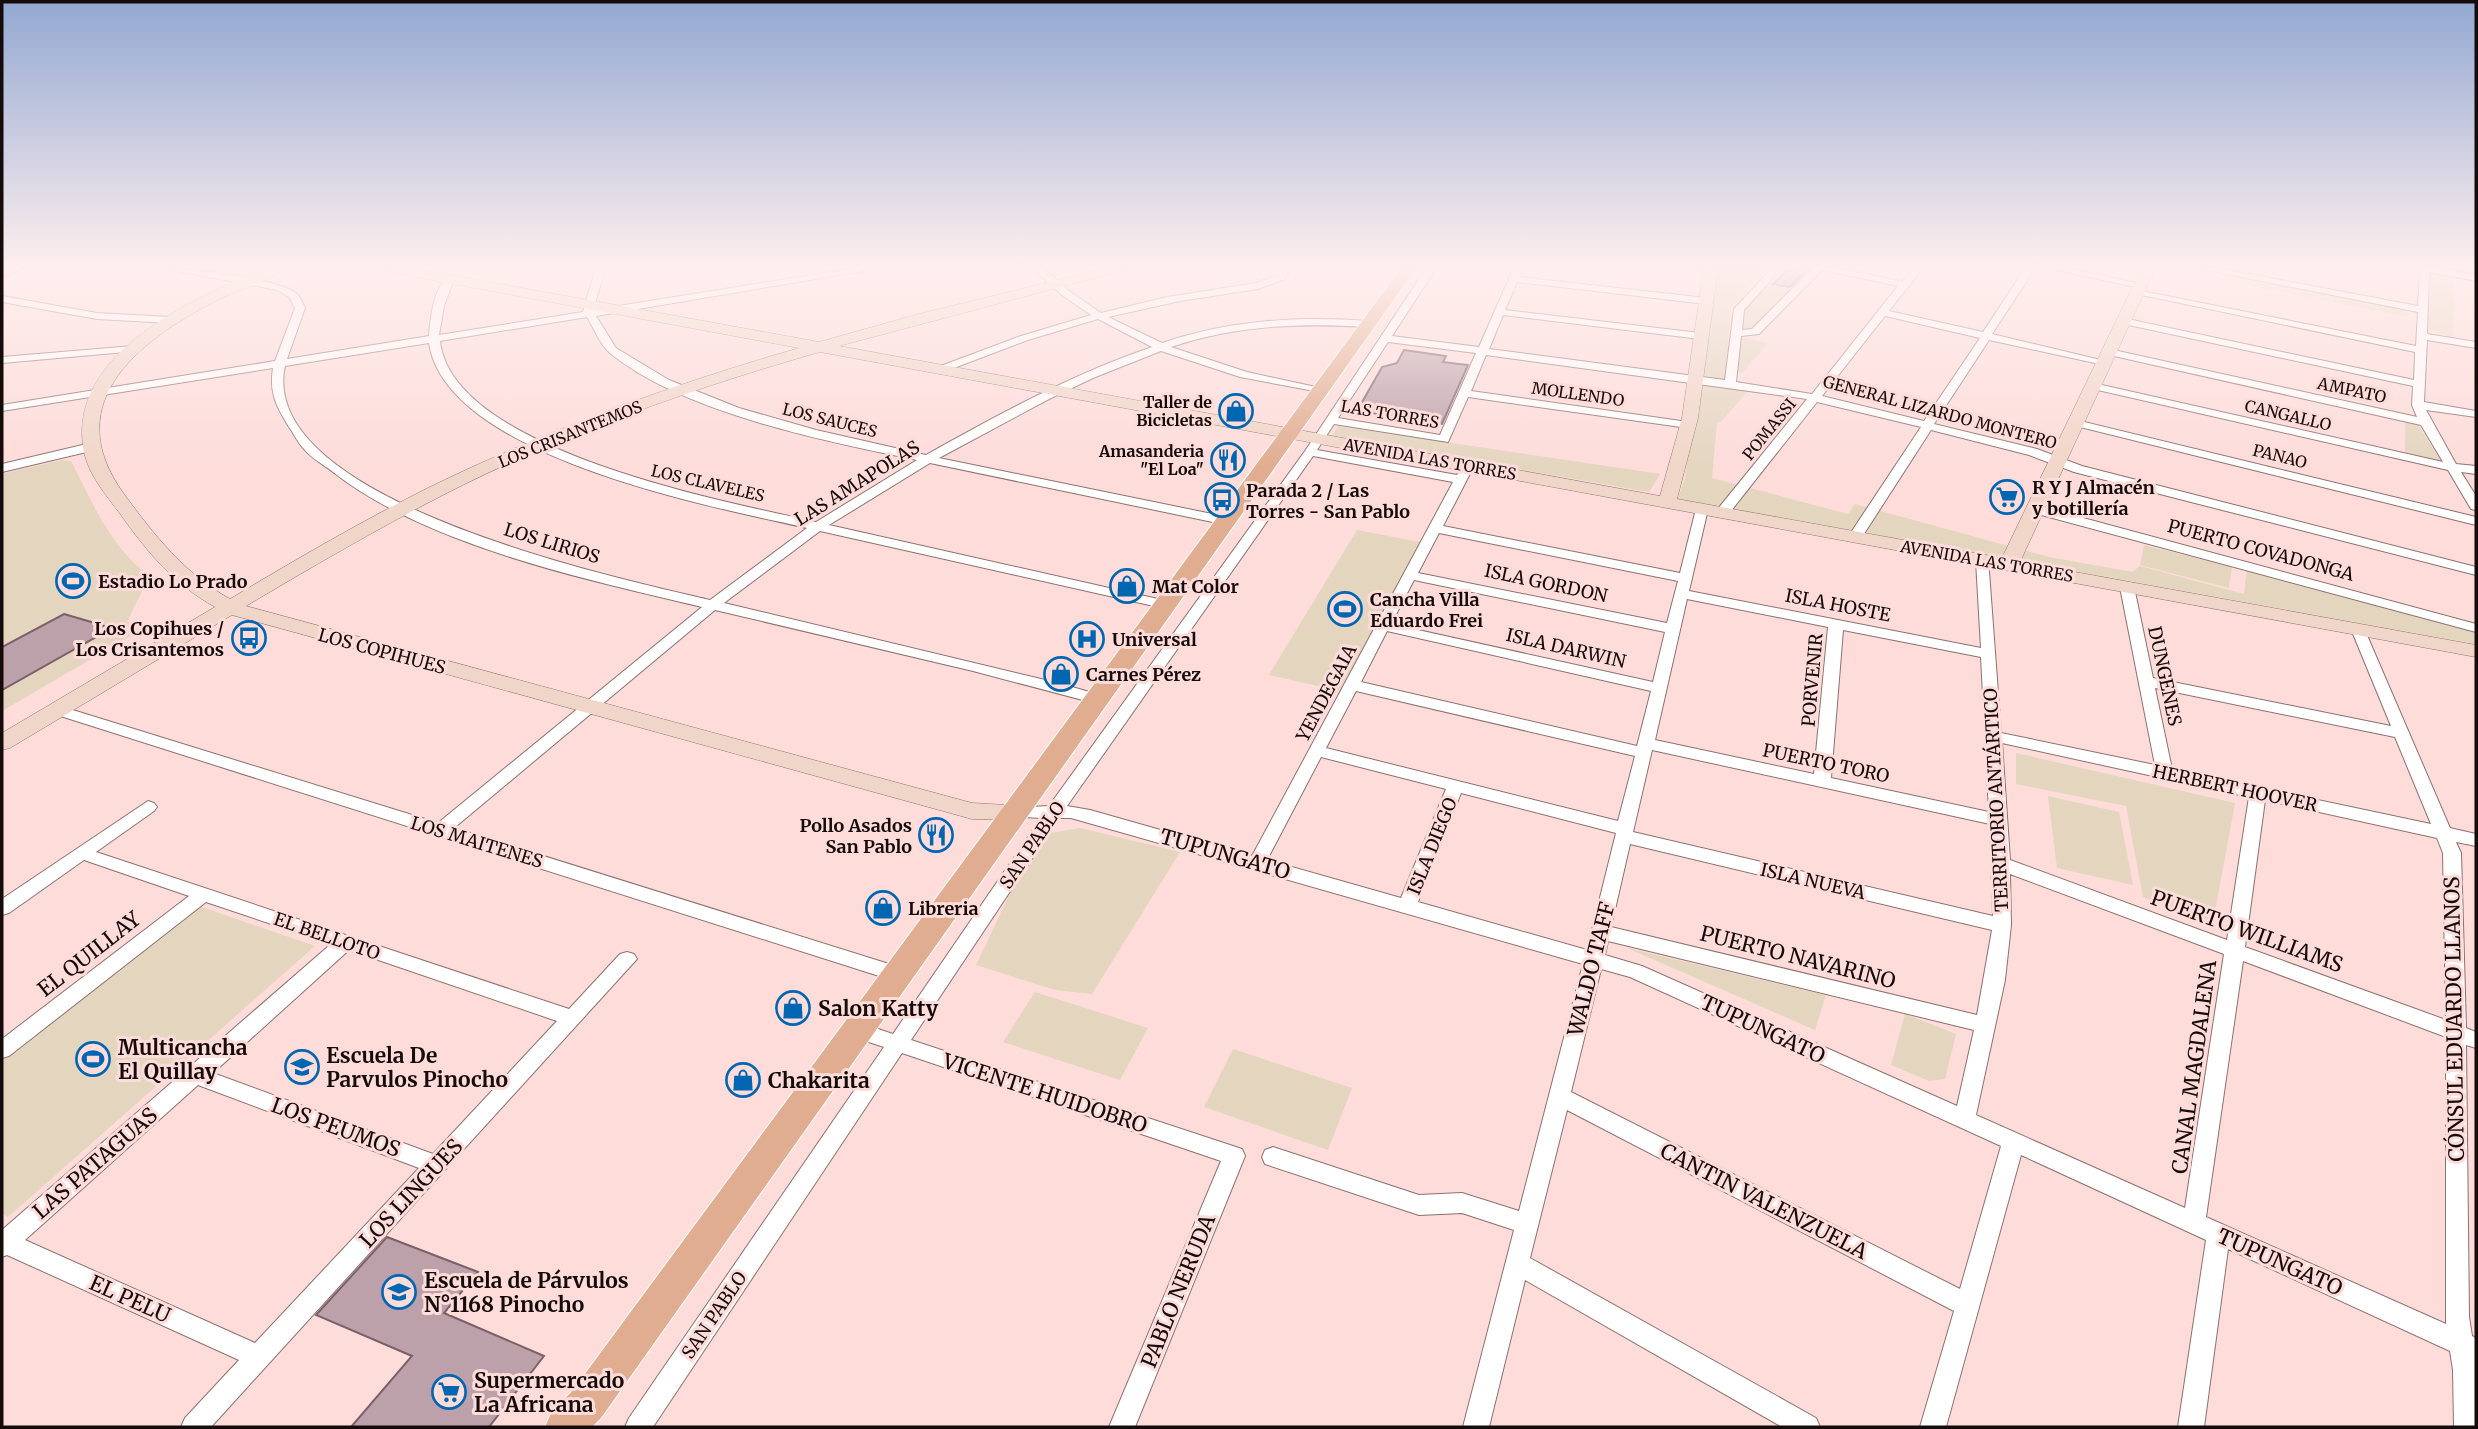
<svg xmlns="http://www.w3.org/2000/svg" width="2478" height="1429" font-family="Merriweather,serif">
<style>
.green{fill:#e4d5bf}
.building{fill:#bda1aa;stroke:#7a6069;stroke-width:2}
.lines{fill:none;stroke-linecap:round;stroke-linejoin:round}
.street-casing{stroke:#8d716f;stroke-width:2}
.secondary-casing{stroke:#8d716f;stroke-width:1}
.primary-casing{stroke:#fff;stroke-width:2}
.street{fill:#fff;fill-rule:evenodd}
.secondary{fill:#f0d6c8;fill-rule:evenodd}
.primary{fill:#e0ad90;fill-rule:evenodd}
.labels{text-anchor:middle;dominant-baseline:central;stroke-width:6;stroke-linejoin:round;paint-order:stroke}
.far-street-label{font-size:16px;fill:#150b0a;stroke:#fddcda}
.far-poi-label{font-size:16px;font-weight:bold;fill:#150b0a;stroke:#fddcda;text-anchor:end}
.street-label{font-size:18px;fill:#150b0a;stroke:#fddcda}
.poi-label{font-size:18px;font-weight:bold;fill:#150b0a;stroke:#fddcda;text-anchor:start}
.near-street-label{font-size:21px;fill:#150b0a;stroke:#fddcda}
.near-poi-label{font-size:21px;font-weight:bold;fill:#150b0a;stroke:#fddcda;text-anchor:start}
</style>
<rect width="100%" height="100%" fill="#fddcda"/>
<g class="green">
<path d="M1716 267H1769L1731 307 1725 378 1748 391 1721 422H1717L1712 478 1848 514 1855 504 2049 557 2132 572 2140 566 2244 594 2247 570 2476 633V644L1678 499 1685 478Z"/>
<path d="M2443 273 2454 275 2453 337 2428 329 2429 275Z"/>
<path d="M2224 275 2408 310 2407 317 2222 280Z"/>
<path d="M1770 284 1791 289 1751 330H1743L1745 308Z"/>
<path d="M1741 337 1768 343 1742 373 1738 372Z"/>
<path d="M2405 421 2417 423 2441 461 2405 454Z"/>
<path d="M1338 426 1660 474 1649 492 1332 436Z"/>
<path d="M62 460 71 461C94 505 107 541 146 574L144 587 127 622 146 627 2 711V474Z"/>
<path d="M1357 530 1420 542 1341 691 1269 675Z"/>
<path d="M2144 545 2232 567 2229 588 2140 565Z"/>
<path d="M2016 753 2235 803 2213 922 2143 897 2126 806 2016 784Z"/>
<path d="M2048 796 2119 812 2133 885 2057 868Z"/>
<path d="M1080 828 1180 852 1092 994 1055 990 976 965 1015 883 1050 833Z"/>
<path d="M199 906 315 946 8 1217 2 1214V1060Z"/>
<path d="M1627 948 1826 995 1815 1030Z"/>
<path d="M1035 992 1148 1028 1120 1080 1003 1042Z"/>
<path d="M1905 1014 1956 1034 1945 1079 1929 1081 1891 1065Z"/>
<path d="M1233 1049 1352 1088 1328 1150 1204 1107Z"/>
</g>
<g class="building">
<path d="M1790 267H1810L1790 287 1773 284Z"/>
<path d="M1404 350 1446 356 1443 362 1468 365 1442 424 1357 411 1382 367 1397 363Z"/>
<path d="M64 614 112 628 2 690V647Z"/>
<path d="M387 1237 478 1272 444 1313 544 1356 489 1427H351L412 1356 316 1315Z"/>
</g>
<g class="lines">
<g class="street-casing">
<g id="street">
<path d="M11 267H25L2 277V271Z"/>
<path d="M157 267C180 267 283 279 297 294 300 297 303 304 305 308L287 359 429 336C430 320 434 285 449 276L454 279 444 306 439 335 583 312 596 267H606L593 310 863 267H887L596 316 616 348 669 380 739 408 816 430 926 455C999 414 1073 374 1152 347L1098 319 1028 340 946 371H938V367L1021 336 1091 315 1062 295 1031 267H1042L1069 291 1101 313 1167 297 1256 283 1278 275 1281 267H1291L1285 279 1258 289 1180 301 1108 317 1162 343C1229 320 1297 316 1368 321L1373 324 1368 327C1301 323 1235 325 1171 347L1247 372 1325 389V393L1240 377 1161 351 1093 378 1049 399 939 458 1227 517 1234 521 1232 524 1227 525 930 463 829 525 1167 601 1172 602 1174 605 1172 608 1167 609 820 531 724 603 1062 684 1103 696 1106 699 1103 702 1098 704 973 671 715 610 454 828 905 969 908 974 905 979 898 982 51 713 49 710 51 707H63L438 823 702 607C587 580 426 545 333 472 324 465 311 458 304 449 298 443 294 434 289 427 276 406 269 393 273 368L2 411V405L275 361 295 308 289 297 277 290ZM587 317C594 328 600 345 610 353 681 412 827 442 917 460L816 522C728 502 452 451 440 341ZM429 343C446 457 714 507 807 528L710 600C617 578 256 501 285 366Z"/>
<path d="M1427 267H1437L1392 336 1479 347 1514 267H1524L1520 277 1706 298 1711 301 1706 304 1517 282 1505 310 1700 333 1705 336 1700 339 1503 315 1489 349 1725 380 1734 309 1773 267H1783L1744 310 1742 330 1752 329 1814 267H1835L1902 282 1914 267H1924L1889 311 1983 332 2026 267H2036L1992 334 2109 362 2104 365 1989 340 1934 424 2037 449 2082 466 2476 567V575L2074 472 2029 455 1931 430 1860 540H1850L1848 537 1921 427 1817 402 1727 516H1717V510L1807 399 1486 355 1471 391 1688 422 1694 425 1688 428 1468 397 1448 442 1334 424 1317 450 1457 475 1464 463H1472L1474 466 1443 526 1680 573 1696 509 1697 506H1707L1708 509 1689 591 1981 648 1976 561 1978 558H1988L2001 733 2155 765 2120 587 2122 584 2127 583 2134 587 2153 678 2391 726 2351 629 2358 625 2363 626 2450 828 2476 834V846L2456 842 2461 853 2466 1028 2476 1032V1048L2466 1045 2469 1317 2472 1336 2476 1338V1427H2454L2453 1370 2450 1351 2228 1249 2204 1427H2178L2206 1240 2021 1155 1946 1427H1920L1954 1311 1567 1110 1530 1258 1816 1418 1820 1427H1782L1525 1280 1489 1427H1463L1514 1230 1462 1213 1419 1215 1265 1164 1262 1157 1265 1150 1273 1147 1419 1195 1462 1193 1519 1211 1583 964 1071 818H1059L911 1040 1242 1149 1245 1156 1135 1427H1109L1221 1161 902 1053 653 1427H625L629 1418 884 1047 850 1036 847 1030 850 1024 857 1022 893 1034 1041 818 1010 816 1007 812 1010 808 1049 806 1305 451ZM1822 270 1898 286 1812 394 1736 382 1741 336 1759 334ZM1885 316 1980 338 1924 421 1822 396ZM1388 342 1476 353 1440 435 1338 418ZM1313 456 1453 482 1252 856 1090 810 1067 806ZM1439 533 1678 581 1667 623 1418 573ZM1414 580 1665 632 1653 682 1391 624ZM1687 599 1828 627 1814 774 1655 740ZM1843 630 1981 657 1989 812 1831 778ZM1387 631 1651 691 1637 746 1361 682ZM2155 688 2395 737 2431 824 2172 769ZM1356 691 1635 756 1618 821 1326 748ZM2002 743 2249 797 2227 940 2010 860ZM1652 750 1990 824 1993 916 1633 832ZM1321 757 1446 789 1401 898 1267 860ZM1461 793 1616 833 1587 950 1418 902ZM2265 800 2437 838 2443 853 2446 1020 2245 947ZM1630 844 1992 930 1977 1015 1611 927ZM2010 874 2224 954 2185 1208 1976 1115 2005 980 2011 925ZM1608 941 1974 1030 1957 1106 1642 966 1605 955ZM2243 961 2446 1037V1324L2206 1217ZM1601 969 1630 977 2001 1146 1960 1289 1571 1092Z"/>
<path d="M1693 267H1713L1715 269 1710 272Z"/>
<path d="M2043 267H2064L2145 285 2140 288Z"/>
<path d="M2191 267H2212L2418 306 2420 270 2415 267H2436L2476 275V281L2429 272 2427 334 2476 342V348L2427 340 2424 402 2476 411V417L2426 410 2456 464 2476 466V474L2461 472 2476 496V510L2471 509 2448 470 2089 388 2087 386 2093 383 2443 462 2421 425 2105 354 2104 352 2109 349 2417 417 2412 405 2413 386 2119 323 2118 321 2123 318 2414 380 2415 352 2132 293 2137 290 2416 346 2418 312Z"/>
<path d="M2 296 97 313 170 317 175 320 170 323 97 319 2 302Z"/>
<path d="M133 346 137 347V351L2 363V357Z"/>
<path d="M2076 420 2476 517V525L2072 425 2070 423Z"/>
<path d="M91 443 97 447 95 450 2 472V464Z"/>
<path d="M2035 505 2476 624V632L2030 512 2029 509Z"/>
<path d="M148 801 154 803 157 807 154 811 96 852 569 1009 620 954 627 952 634 954 637 959 211 1427H181L185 1418 239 1360 7 1255 2 1257V1230L331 944 206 902 9 1056 2 1058V1039L189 896 84 860 9 913 2 915V899ZM349 950 557 1021 433 1154 213 1073ZM198 1085 419 1168 255 1343 25 1240Z"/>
</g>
</g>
<g class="secondary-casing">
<path id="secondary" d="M268 267H287C271 281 243 288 224 297 145 336 55 400 124 494 154 535 185 574 230 599 295 560 362 521 430 487 547 430 674 384 799 348L383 271 376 267H407L819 342 919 314 1111 267H1136L839 346 1660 496 1682 418 1704 267H1718L1698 418 1677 499 2002 558 2142 267H2156L2020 562 2476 645V657L820 352C696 387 555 437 441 496 375 530 310 568 246 606L972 803 1025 806 1028 812 1025 818 1016 820 972 819 232 615 10 748 2 750V733L215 607C175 585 147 552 121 515 106 495 86 472 83 446 70 351 197 297 268 267Z"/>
</g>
<g class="primary-casing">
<path id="primary" d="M1402 267H1417L601 1418 592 1427H545L551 1413 573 1390Z"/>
</g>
<use href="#street" class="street"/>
<use href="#secondary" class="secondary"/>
<use href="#primary" class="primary"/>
</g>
<linearGradient id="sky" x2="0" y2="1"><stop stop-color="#93a8d2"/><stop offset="0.57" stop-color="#feefee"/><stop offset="1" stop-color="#feefee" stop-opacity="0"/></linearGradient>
<rect width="2478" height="467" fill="url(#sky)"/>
<defs>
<g id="shop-ring" transform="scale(1.75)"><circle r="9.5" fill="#fddcda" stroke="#0066b2" stroke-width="1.5"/><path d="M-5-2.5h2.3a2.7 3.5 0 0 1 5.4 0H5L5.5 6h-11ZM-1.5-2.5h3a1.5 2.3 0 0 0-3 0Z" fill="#0066b2"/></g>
<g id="restaurant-ring" transform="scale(1.75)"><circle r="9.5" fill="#fddcda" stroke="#0066b2" stroke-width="1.5"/><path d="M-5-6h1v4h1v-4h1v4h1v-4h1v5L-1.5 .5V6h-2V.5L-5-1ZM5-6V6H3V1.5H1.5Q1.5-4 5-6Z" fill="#0066b2"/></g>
<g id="supermarket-ring" transform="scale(1.75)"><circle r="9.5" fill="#fddcda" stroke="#0066b2" stroke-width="1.5"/><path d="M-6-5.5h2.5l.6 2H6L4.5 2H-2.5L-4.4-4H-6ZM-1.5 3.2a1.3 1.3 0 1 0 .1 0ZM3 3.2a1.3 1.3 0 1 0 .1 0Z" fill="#0066b2"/></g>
<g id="bus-ring" transform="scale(1.75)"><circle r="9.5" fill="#fddcda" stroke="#0066b2" stroke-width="1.5"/><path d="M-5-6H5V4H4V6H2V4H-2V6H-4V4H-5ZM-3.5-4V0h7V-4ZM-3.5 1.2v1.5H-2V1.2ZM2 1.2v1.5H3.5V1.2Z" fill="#0066b2"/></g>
<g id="stadium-ring" transform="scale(1.75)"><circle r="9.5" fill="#fddcda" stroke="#0066b2" stroke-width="1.5"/><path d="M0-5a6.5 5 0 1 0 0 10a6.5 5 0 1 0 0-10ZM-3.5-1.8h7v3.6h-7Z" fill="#0066b2"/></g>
<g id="hospital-ring" transform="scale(1.75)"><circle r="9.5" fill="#fddcda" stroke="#0066b2" stroke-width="1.5"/><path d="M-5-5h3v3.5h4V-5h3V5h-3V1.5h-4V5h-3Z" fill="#0066b2"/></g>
<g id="school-ring" transform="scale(1.75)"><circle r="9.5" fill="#fddcda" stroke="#0066b2" stroke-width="1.5"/><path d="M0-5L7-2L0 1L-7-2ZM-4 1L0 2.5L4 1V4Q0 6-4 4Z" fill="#0066b2"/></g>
</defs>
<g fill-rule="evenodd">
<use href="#shop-ring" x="1236" y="411"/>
<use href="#restaurant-ring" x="1228" y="460"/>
<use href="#supermarket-ring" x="2007" y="497"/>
<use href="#bus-ring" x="1222" y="500"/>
<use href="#stadium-ring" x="73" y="581"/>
<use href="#shop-ring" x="1127" y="586"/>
<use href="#stadium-ring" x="1345" y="609"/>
<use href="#bus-ring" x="249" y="638"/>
<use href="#hospital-ring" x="1087" y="639"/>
<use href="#shop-ring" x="1061" y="674"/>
<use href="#restaurant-ring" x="936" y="835"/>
<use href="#shop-ring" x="883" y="908"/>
<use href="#shop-ring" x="793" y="1008"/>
<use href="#stadium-ring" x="93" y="1059"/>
<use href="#school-ring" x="302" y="1067"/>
<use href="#shop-ring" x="743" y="1080"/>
<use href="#school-ring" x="399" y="1292"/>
<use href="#supermarket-ring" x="449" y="1392"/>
</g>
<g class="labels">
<g class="far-street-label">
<text transform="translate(2352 390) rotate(12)">AMPATO</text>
<text transform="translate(1578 394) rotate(8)">MOLLENDO</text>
<text transform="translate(1940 412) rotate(15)">GENERAL LIZARDO MONTERO</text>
<text transform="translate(1390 414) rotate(10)">LAS TORRES</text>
<text transform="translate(2288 415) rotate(13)">CANGALLO</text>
<text transform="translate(830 420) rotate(14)">LOS SAUCES</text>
<text transform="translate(1769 429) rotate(-51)">POMASSI</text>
<text transform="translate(570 434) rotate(-22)">LOS CRISANTEMOS</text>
<text transform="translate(2280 456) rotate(14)">PANAO</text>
<text transform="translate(1430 459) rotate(10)">AVENIDA LAS TORRES</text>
<text transform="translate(708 483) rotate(13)">LOS CLAVELES</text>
<text transform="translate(1987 561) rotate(10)">AVENIDA LAS TORRES</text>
</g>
<g class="far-poi-label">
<text x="1212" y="402">Taller de<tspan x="1212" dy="18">Bicicletas</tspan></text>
<text x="1204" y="451">Amasanderia<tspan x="1204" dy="18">"El Loa"</tspan></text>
</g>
<g class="street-label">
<text transform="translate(857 483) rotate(-32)">LAS AMAPOLAS</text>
<text transform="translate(552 543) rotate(17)">LOS LIRIOS</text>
<text transform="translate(2261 550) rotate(15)">PUERTO COVADONGA</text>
<text transform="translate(1546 583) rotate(12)">ISLA GORDON</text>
<text transform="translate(1838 605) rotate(11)">ISLA HOSTE</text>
<text transform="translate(1566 648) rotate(13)">ISLA DARWIN</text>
<text transform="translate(382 651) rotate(15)">LOS COPIHUES</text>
<text transform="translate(2165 676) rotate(78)">DUNGENES</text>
<text transform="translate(1812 680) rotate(-85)">PORVENIR</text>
<text transform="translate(1326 693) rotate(-62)">YENDEGAIA</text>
<text transform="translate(1826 763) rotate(12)">PUERTO TORO</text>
<text transform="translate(2235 788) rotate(12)">HERBERT HOOVER</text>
<text transform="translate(1996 800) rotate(-93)">TERRITORIO ANTÁRTICO</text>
<text transform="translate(477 842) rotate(17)">LOS MAITENES</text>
<text transform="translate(1032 845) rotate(-56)">SAN PABLO</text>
<text transform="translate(1432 846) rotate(-68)">ISLA DIEGO</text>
<text transform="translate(1813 881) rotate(13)">ISLA NUEVA</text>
<text transform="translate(327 936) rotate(19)">EL BELLOTO</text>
<text transform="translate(714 1315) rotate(-56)">SAN PABLO</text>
</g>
<g class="poi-label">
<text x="2032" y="487">R Y J Almacén<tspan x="2032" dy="21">y botillería</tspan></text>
<text x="1246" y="490">Parada 2 / Las<tspan x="1246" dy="21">Torres - San Pablo</tspan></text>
<text x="98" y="581">Estadio Lo Prado</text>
<text x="1152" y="586">Mat Color</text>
<text x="1370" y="599">Cancha Villa<tspan x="1370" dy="21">Eduardo Frei</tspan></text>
<text x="224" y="628" text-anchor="end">Los Copihues /<tspan x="224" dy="21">Los Crisantemos</tspan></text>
<text x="1112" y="639">Universal</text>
<text x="1086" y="674">Carnes Pérez</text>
<text x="912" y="825" text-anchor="end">Pollo Asados<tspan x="912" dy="21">San Pablo</tspan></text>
<text x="908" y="908">Libreria</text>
</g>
<g class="near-street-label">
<text transform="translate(1225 854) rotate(16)">TUPUNGATO</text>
<text transform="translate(2247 931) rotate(20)">PUERTO WILLIAMS</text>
<text transform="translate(89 954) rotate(-38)">EL QUILLAY</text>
<text transform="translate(1798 957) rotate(14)">PUERTO NAVARINO</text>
<text transform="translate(1591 969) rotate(-76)">WALDO TAFF</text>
<text transform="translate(2454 1019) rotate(-91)">CÓNSUL EDUARDO LLANOS</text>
<text transform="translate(1763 1029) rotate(25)">TUPUNGATO</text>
<text transform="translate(2194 1067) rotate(-82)">CANAL MAGDALENA</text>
<text transform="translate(1045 1093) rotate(18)">VICENTE HUIDOBRO</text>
<text transform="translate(336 1127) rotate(20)">LOS PEUMOS</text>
<text transform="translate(95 1163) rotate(-41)">LAS PATAGUAS</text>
<text transform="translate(411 1193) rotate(-47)">LOS LINGUES</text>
<text transform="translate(1764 1201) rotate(27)">CANTIN VALENZUELA</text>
<text transform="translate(2280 1262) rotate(24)">TUPUNGATO</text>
<text transform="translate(1178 1291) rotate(-68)">PABLO NERUDA</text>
<text transform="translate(130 1299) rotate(24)">EL PELU</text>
</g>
<g class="near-poi-label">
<text x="818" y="1008">Salon Katty</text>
<text x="118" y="1047">Multicancha<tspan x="118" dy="24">El Quillay</tspan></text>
<text x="326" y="1055">Escuela De<tspan x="326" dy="24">Parvulos Pinocho</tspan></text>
<text x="768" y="1080">Chakarita</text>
<text x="424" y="1280">Escuela de Párvulos<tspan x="424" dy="24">N°1168 Pinocho</tspan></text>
<text x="474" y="1380">Supermercado<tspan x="474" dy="24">La Africana</tspan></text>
</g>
</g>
<rect width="2478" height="1429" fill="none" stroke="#150b0a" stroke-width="7"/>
</svg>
